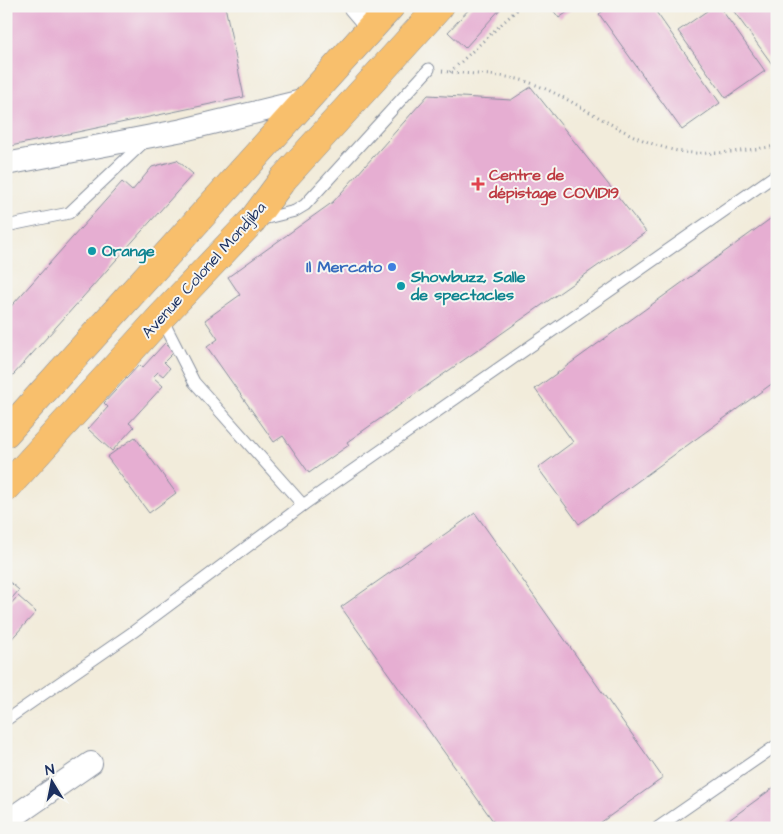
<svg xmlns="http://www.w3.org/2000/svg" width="783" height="834" font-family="'Architects Daughter',sans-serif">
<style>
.building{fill:#e6aed2}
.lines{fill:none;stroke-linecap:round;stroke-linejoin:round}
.lane-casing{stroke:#868e9c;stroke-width:13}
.street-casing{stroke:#868e9c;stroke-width:24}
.primary-casing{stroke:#868e9c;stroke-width:29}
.path{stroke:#868e9c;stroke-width:3;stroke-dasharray:1 4;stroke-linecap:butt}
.lane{stroke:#fff;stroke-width:11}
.street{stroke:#fff;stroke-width:22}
.primary{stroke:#f8bf6c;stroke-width:28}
.health-dot{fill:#e0444e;stroke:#f6f6f2;stroke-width:2}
.culture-dot{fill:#0f9aa8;stroke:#f6f6f2;stroke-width:2}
.shop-dot{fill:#3f7fe0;stroke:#f6f6f2;stroke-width:2}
.labels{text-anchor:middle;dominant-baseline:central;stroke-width:4;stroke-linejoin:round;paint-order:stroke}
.health-label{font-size:16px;font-weight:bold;fill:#be3a42;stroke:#f6f6f2;text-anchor:start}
.culture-label{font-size:16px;font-weight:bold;fill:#0d838f;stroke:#f6f6f2;text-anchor:start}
.shop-label{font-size:16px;font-weight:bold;fill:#366cbe;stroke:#f6f6f2;text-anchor:end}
.street-label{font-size:16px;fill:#1b2f5e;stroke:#f6f6f2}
</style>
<rect width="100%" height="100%" fill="#f6f6f2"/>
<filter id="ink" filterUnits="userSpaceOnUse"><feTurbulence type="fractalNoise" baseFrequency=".02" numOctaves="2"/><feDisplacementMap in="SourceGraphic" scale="10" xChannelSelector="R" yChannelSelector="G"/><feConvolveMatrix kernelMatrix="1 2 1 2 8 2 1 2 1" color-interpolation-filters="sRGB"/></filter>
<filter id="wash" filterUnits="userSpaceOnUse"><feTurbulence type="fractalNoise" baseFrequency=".0096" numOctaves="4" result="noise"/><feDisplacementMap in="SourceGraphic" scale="20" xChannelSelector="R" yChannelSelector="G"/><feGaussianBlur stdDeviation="1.12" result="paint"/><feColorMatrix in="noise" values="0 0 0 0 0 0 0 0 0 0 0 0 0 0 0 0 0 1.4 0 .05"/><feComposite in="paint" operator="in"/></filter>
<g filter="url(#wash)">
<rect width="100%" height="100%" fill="#f2ecdb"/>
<g id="blocks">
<g class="building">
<path d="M6 6H225L244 97 6 147Z"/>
<path d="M472 6H503L465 48 448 32Z"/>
<path d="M550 6H576L559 18Z"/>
<path d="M610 6H652L720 103 682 130 599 14Z"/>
<path d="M714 6H719L765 71 726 98 678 31Z"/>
<path d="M730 6H777V71Z"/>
<path d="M531 87 646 232 347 442 349 445 309 473 283 436 274 442 207 347 218 339 205 320 240 295 228 277 333 202 428 95 511 100Z"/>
<path d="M177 160 193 174 6 383V312L122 182 132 191 152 167Z"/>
<path d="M777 214V380L579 524 538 468 573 442 535 389Z"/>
<path d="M165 343 174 352 164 362 170 368 163 376 158 372 153 377 163 386 129 423 134 427 112 451 88 429 108 407 104 403 139 365 142 368Z"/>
<path d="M135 437 176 493 149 513 107 457Z"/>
<path d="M475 513 663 778 593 828H498L341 607Z"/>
<path d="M6 579 19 590 6 605Z"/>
<path d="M18 596 36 612 6 645V609Z"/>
<path d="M777 785V828H718Z"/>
</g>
</g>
</g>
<g filter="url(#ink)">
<use href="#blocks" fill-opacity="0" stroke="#868e9c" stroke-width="1"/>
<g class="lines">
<g class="lane-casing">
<g id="lane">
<path d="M259 220 295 211 305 205 429 69"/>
<path d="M6 226 69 213 145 141"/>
<path d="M161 317 194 382 303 505"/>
<path d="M6 720 133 632 303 505 777 174"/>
<path d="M657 828 777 745"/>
</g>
</g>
<g class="street-casing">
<g id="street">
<path d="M354 6 372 27"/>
<path d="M6 164 183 130 306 100"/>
<path d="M6 822 91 763"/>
</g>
</g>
<g class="primary-casing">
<g id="primary">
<path d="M6 433 391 6"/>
<path d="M6 488 161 317 252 221 284 178 440 6"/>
</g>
</g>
<g class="path">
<path d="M442 71C470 75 498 73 525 81 578 98 622 140 678 151 708 157 747 150 777 146"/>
<path d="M450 72 521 6"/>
</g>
<use href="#lane" class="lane"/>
<use href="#street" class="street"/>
<use href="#primary" class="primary"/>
</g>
</g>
<path class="health-dot" d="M475.5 176.5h5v5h5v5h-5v5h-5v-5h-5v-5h5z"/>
<g class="culture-dot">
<circle cx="92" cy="251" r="5"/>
<circle cx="401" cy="286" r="5"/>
</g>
<circle class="shop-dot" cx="392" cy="267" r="5"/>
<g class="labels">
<g class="health-label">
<text x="489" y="175">Centre de<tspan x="489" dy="18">dépistage COVID19</tspan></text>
</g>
<g class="culture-label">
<text x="102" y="251">Orange</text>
<text x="411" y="277">Showbuzz, Salle<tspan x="411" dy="18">de spectacles</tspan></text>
</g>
<g class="shop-label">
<text x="382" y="267">Il Mercato</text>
</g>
<g class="street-label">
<text transform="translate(204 270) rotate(-48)">Avenue Colonel Mondjiba</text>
</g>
</g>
<rect width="783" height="834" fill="none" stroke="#f6f6f2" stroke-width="25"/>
<g transform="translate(52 782) rotate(350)" stroke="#f6f6f2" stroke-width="4" paint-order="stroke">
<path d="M0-4L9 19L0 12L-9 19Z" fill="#1b2f5e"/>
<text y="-8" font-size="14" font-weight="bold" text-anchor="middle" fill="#1b2f5e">N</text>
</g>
</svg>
